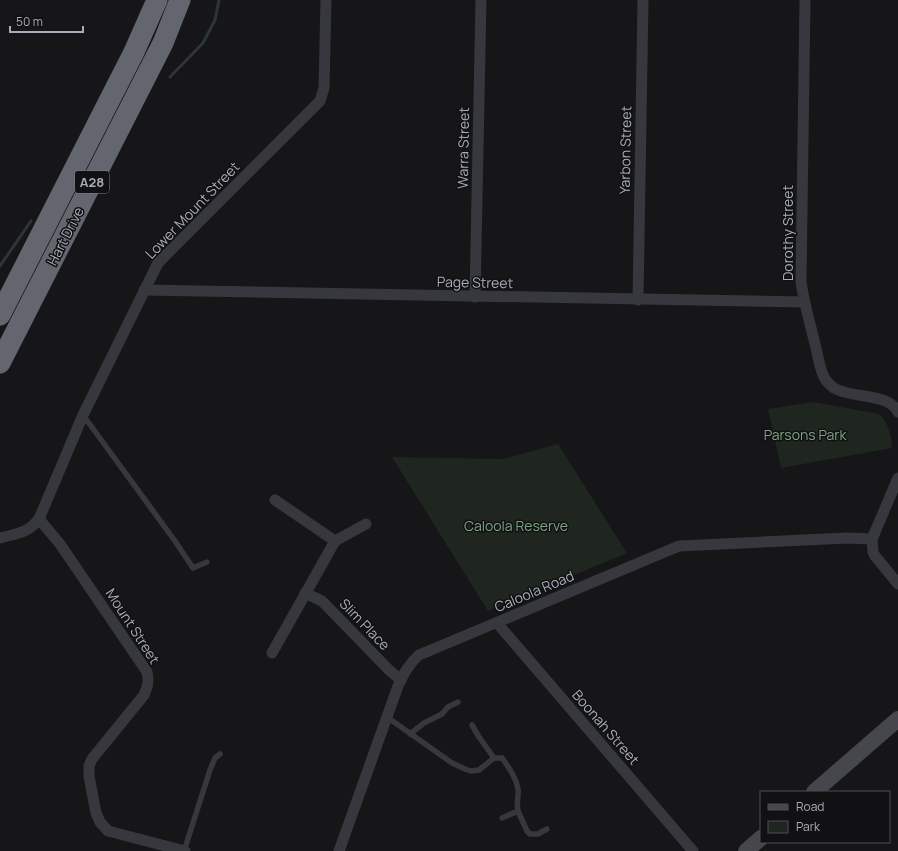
<svg xmlns="http://www.w3.org/2000/svg" width="898" height="851" font-family="Manrope,sans-serif">
<style>
.green{fill:#1e261f}
.lines{fill:none;stroke-linecap:round;stroke-linejoin:round}
.stream{stroke:#2c353c;stroke-width:3}
.lane{stroke:#37383d;stroke-width:5.5}
.street{stroke:#37383d;stroke-width:11}
.secondary{stroke:#45474d;stroke-width:16}
.highway{stroke:#63666e;stroke-width:21}
.labels{text-anchor:middle;dominant-baseline:central;stroke-width:3;stroke-linejoin:round;paint-order:stroke}
.shield{fill:#111113;stroke:#7b7e86;stroke-width:1}
.shield-label{font-size:13px;font-weight:bold;fill:#a8adb8}
.street-label{font-size:14px;fill:#a8adb8;stroke:#111113}
.park-label{font-size:14px;fill:#7fa381;stroke:#111113}
</style>
<rect width="100%" height="100%" fill="#161618"/>
<g class="green">
<path d="M814 402 879 414C888 422 892 437 892 448L781 468 768 409Z"/>
<path d="M558 444 627 553 488 611 392 457 502 459Z"/>
</g>
<g class="lines">
<g class="stream">
<path d="M170 77 203 43 215 20 219 0"/>
<path d="M0 266 31 221"/>
</g>
<g class="lane">
<path d="M83 415 175 541 193 568 207 562"/>
<path d="M387 717 452 763 465 769 471 771 479 770 494 758 479 737 472 725"/>
<path d="M410 734 424 723 442 714 448 707 458 702"/>
<path d="M494 758H502C509 768 516 777 518 789 519 796 516 804 518 811L502 818"/>
<path d="M518 811 527 831 530 834H538L547 829"/>
<path d="M184 851 210 770 215 758 220 754"/>
</g>
<g class="street">
<path d="M805 0 801 282C804 303 810 323 815 344 818 355 819 367 824 377 826 381 830 385 834 388 851 399 888 392 898 412"/>
<path d="M144 290 804 302"/>
<path d="M475 297 481 0"/>
<path d="M638 300 643 0"/>
<path d="M898 478 872 539 873 552 875 556 898 584"/>
<path d="M275 500 335 541"/>
<path d="M39 519 60 544 147 672C149 681 148 686 144 695L92 759 89 766V776L96 813 100 822 108 831 185 851"/>
<path d="M0 538C18 533 27 534 39 519L83 415 158 263 320 101 324 88 326 0"/>
<path d="M305 593 322 601 389 670 401 680"/>
<path d="M497 623 693 851"/>
<path d="M272 653 335 541 366 524"/>
<path d="M339 851 398 686C404 673 409 664 419 655L679 546 847 538 872 539"/>
</g>
<g class="secondary">
<path d="M814 792 898 719"/>
<path d="M746 851 761 838"/>
</g>
<g class="highway">
<path d="M0 315 134 52 157 0"/>
<path d="M0 363 163 43 180 0"/>
</g>
</g>
<g class="labels">
<rect class="shield" x="75" y="171" width="34" height="22" rx="3"/>
<g class="shield-label">
<text x="92" y="182">A28</text>
</g>
<g class="street-label">
<text transform="translate(463 148) rotate(-89)">Warra Street</text>
<text transform="translate(625 150) rotate(-89)">Yarbon Street</text>
<text transform="translate(192 210) rotate(-46)">Lower Mount Street</text>
<text transform="translate(787 233) rotate(-90)">Dorothy Street</text>
<text transform="translate(65 236) rotate(-63)">Hart Drive</text>
<text transform="translate(475 282) rotate(1)">Page Street</text>
<text transform="translate(534 591) rotate(-23)">Caloola Road</text>
<text transform="translate(365 624) rotate(46)">Slim Place</text>
<text transform="translate(133 626) rotate(57)">Mount Street</text>
<text transform="translate(606 727) rotate(49)">Boonah Street</text>
</g>
<g class="park-label">
<text x="805" y="434">Parsons Park</text>
<text x="516" y="525">Caloola Reserve</text>
</g>
</g>
<rect x="760" y="791" width="130" height="52" fill="#111113" stroke="#4d4f55"/>
<rect x="768" y="804" width="20" height="6" fill="#45474d" stroke="#4d4f55"/>
<text x="796" y="811" font-size="12" fill="#a8adb8">Road</text>
<rect x="768" y="821" width="20" height="12" fill="#1e261f" stroke="#4d4f55"/>
<text x="796" y="831" font-size="12" fill="#a8adb8">Park</text>
<path d="M10 26v6h73v-6" fill="none" stroke="#a8adb8" stroke-width="2"/>
<text x="16" y="26" font-size="12" fill="#a8adb8" stroke="#111113" stroke-width="3" paint-order="stroke">50 m</text>
</svg>
